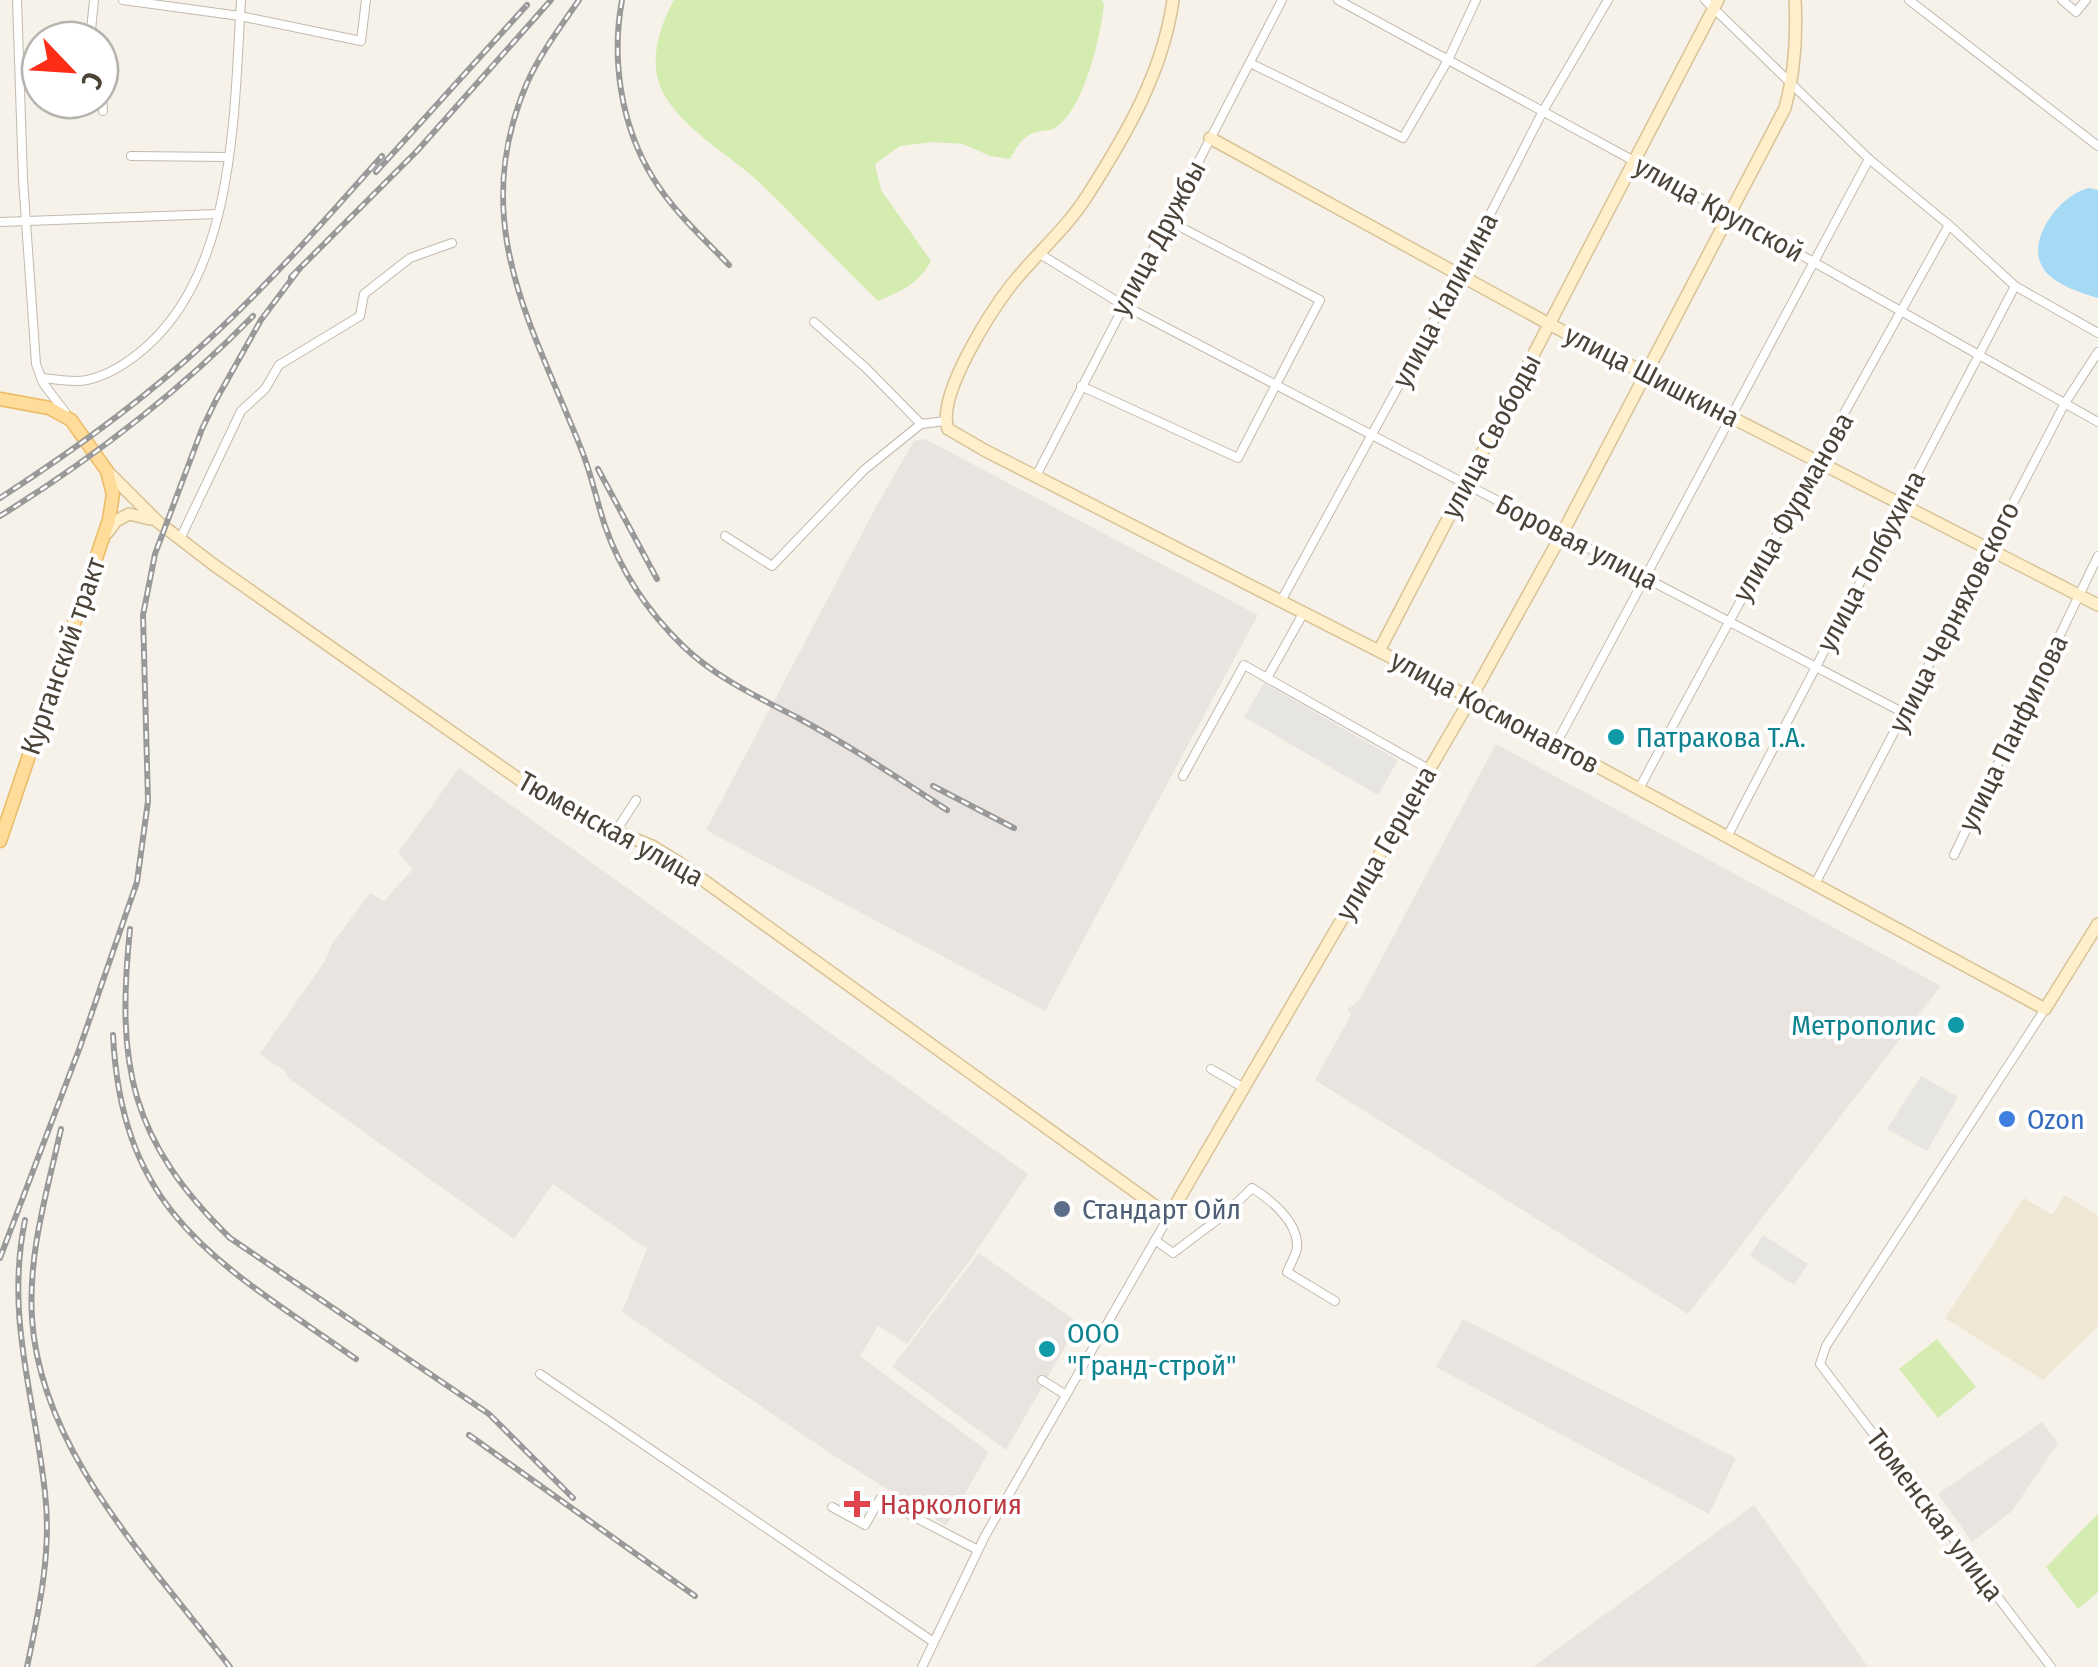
<svg xmlns="http://www.w3.org/2000/svg" width="2098" height="1667" font-family="'Fira Sans Condensed',sans-serif">
<style>
.industrial{fill:#e9e4df}
.education{fill:#efe6d4}
.green{fill:#d5ecb1}
.parking{fill:#e7e5e2}
.water{fill:#a5d9f5}
.lines{fill:none;stroke-linecap:round;stroke-linejoin:round}
.street-casing{stroke:#c2b9ac;stroke-width:10}
.secondary-casing{stroke:#d8c398;stroke-width:14}
.primary-casing{stroke:#ebba64;stroke-width:15}
.street{stroke:#fff;stroke-width:8}
.secondary{stroke:#ffefcb;stroke-width:11}
.primary{stroke:#ffdc9a;stroke-width:12}
.rail-casing{stroke:#999;stroke-width:6}
.rail{stroke:#fff;stroke-width:2.5;stroke-dasharray:8;stroke-linecap:butt}
.culture-dot{fill:#0f9aa8;stroke:#fff;stroke-width:4}
.shop-dot{fill:#3f7fe0;stroke:#fff;stroke-width:4}
.service-dot{fill:#5c6f8a;stroke:#fff;stroke-width:4}
.health-dot{fill:#e0444e;stroke:#fff;stroke-width:4}
.labels{text-anchor:middle;dominant-baseline:central;stroke-width:8;stroke-linejoin:round;paint-order:stroke}
.street-label{font-size:28px;fill:#4b4238;stroke:#fff}
.culture-label{font-size:28px;fill:#0d838f;stroke:#fff;text-anchor:start}
.shop-label{font-size:28px;fill:#366cbe;stroke:#fff;text-anchor:start}
.service-label{font-size:28px;fill:#4e5e75;stroke:#fff;text-anchor:start}
.health-label{font-size:28px;fill:#be3a42;stroke:#fff;text-anchor:start}
</style>
<rect width="100%" height="100%" fill="#f6f2ea"/>
<g class="industrial">
<path d="M925 439 1258 615 1045 1011 706 830 876 507 914 441Z"/>
<path d="M1496 744 1941 986 1688 1314 1315 1080 1351 1015 1347 1010 1360 999Z"/>
<path d="M459 768 1028 1174 970 1260 907 1344 878 1326 860 1356 989 1452 946 1526 833 1455 622 1312 647 1249 553 1184 514 1239 288 1078 286 1072 260 1054 325 961 332 944 370 893 384 901 413 869 398 853Z"/>
<path d="M979 1253 1079 1323 1006 1450 892 1367Z"/>
<path d="M1463 1319 1736 1458 1709 1514 1436 1367Z"/>
<path d="M2042 1422 2058 1443 2012 1511 1972 1542 1938 1494Z"/>
<path d="M1754 1505 1868 1667H1533Z"/>
</g>
<path class="education" d="M2065 1195 2098 1216V1326L2043 1380 1945 1318 2024 1198 2052 1215Z"/>
<g class="green">
<path d="M674 0H1102L1104 4C1101 35 1084 113 1053 129 1049 131 1043 130 1037 132 1024 135 1016 147 1010 159L990 156 963 144 933 142 900 146 875 164 881 190 931 261C920 283 900 292 878 301 838 262 799 221 759 182 729 154 669 121 658 80 651 53 661 23 674 0Z"/>
<path d="M1937 1339 1976 1387 1938 1418 1899 1369Z"/>
<path d="M2098 1514V1592L2078 1609 2046 1567Z"/>
</g>
<g class="parking">
<path d="M1264 683 1398 760 1378 795 1244 717Z"/>
<path d="M1921 1076 1958 1097 1927 1151 1887 1129Z"/>
<path d="M1763 1235 1808 1264 1794 1285 1750 1256Z"/>
</g>
<path class="water" d="M2089 188 2098 190V298C2081 293 2053 284 2043 268 2025 239 2061 194 2089 188Z"/>
<g class="lines">
<g class="street-casing">
<g id="street">
<path d="M17 0 23 179 36 364 43 383 65 412"/>
<path d="M123 0 240 16 361 41 366 0"/>
<path d="M1338 0 1634 161 2098 422"/>
<path d="M1705 0 1869 159 1949 225 2015 286 2098 333"/>
<path d="M1909 0 2098 146"/>
<path d="M2062 0 2076 12 2086 0"/>
<path d="M90 40 94 0"/>
<path d="M1250 63 1403 138 1448 60 1476 0"/>
<path d="M100 68 103 111"/>
<path d="M131 156 228 157"/>
<path d="M0 222 217 214"/>
<path d="M1040 254 1123 305 1904 713"/>
<path d="M814 322 866 368 921 424 945 421"/>
<path d="M41 378C55 379 73 383 87 380 110 375 129 362 146 347 236 268 234 110 241 0"/>
<path d="M1081 386 1238 458 1320 300 1167 220"/>
<path d="M1036 476 1282 0"/>
<path d="M725 536 772 566 864 470 921 424"/>
<path d="M180 539 241 411 265 389 279 365 360 316 364 294 410 258 452 243"/>
<path d="M1281 601 1459 275 1543 111 1608 0"/>
<path d="M1304 612 1267 678 1430 770"/>
<path d="M1556 744 1869 159"/>
<path d="M1183 776 1244 665 1267 678"/>
<path d="M1639 789C1739 600 1845 412 1949 225"/>
<path d="M616 831 636 800"/>
<path d="M1727 837 2015 286"/>
<path d="M1954 855 2098 556"/>
<path d="M1815 884 2065 403 2098 352"/>
<path d="M2045 1009 1826 1346 1820 1364 2051 1667"/>
<path d="M1211 1069 1244 1088"/>
<path d="M1155 1240 1173 1253 1225 1214 1252 1188C1270 1199 1299 1222 1297 1248 1296 1255 1290 1265 1287 1272L1335 1301"/>
<path d="M540 1374 932 1641"/>
<path d="M1042 1380 1066 1395"/>
<path d="M832 1507 865 1525 880 1499 978 1550"/>
<path d="M922 1667 985 1536 1169 1216"/>
</g>
</g>
<g class="secondary-casing">
<g id="secondary">
<path d="M1173 0C1163 72 1126 135 1087 196 1066 229 1036 254 1012 284 991 311 936 396 948 429L986 451 1471 698 2045 1009 2098 924"/>
<path d="M1210 138 1549 324 2098 605"/>
<path d="M107 471 158 522 214 565 520 780 572 814 652 846 678 862 1169 1216 1471 698 1563 532 1785 108C1795 72 1797 37 1795 0"/>
<path d="M107 533 116 521 129 514 150 519"/>
<path d="M1379 651 1718 0"/>
</g>
</g>
<g class="primary-casing">
<path id="primary" d="M0 399 49 408 71 420 107 471 113 494 109 520 0 841"/>
</g>
<use href="#street" class="street"/>
<use href="#secondary" class="secondary"/>
<use href="#primary" class="primary"/>
<g class="rail-casing">
<g id="rail">
<path d="M579 0C561 26 540 54 527 83 468 221 530 321 580 446 591 472 596 499 605 526 621 572 648 612 683 646 716 678 758 697 798 718 850 746 898 778 947 810"/>
<path d="M622 0C611 60 621 126 653 178 673 211 703 238 729 265"/>
<path d="M376 172 527 5"/>
<path d="M291 277 417 151 551 0"/>
<path d="M598 469 657 579"/>
<path d="M0 498C73 451 144 400 208 340 270 283 326 219 382 156"/>
<path d="M0 516C92 459 177 394 253 316"/>
<path d="M933 786 1014 828"/>
<path d="M130 929C116 1066 130 1140 230 1238L489 1414 573 1498"/>
<path d="M113 1035C122 1218 222 1264 356 1359"/>
<path d="M61 1129C47 1192 28 1253 32 1318 40 1452 153 1565 230 1667"/>
<path d="M25 1220C5 1318 35 1397 45 1493 52 1551 39 1610 27 1667"/>
<path d="M0 1258 80 1047 137 882 148 801 143 615 155 554 202 429 216 400 261 320 300 268"/>
<path d="M469 1435 695 1596"/>
</g>
</g>
<use href="#rail" class="rail"/>
</g>
<g class="culture-dot">
<circle cx="1616" cy="737" r="10"/>
<circle cx="1956" cy="1025" r="10"/>
<circle cx="1047" cy="1349" r="10"/>
</g>
<circle class="shop-dot" cx="2007" cy="1119" r="10"/>
<circle class="service-dot" cx="1062" cy="1209" r="10"/>
<path class="health-dot" d="M852 1489h10v10h10v10h-10v10h-10v-10h-10v-10h10z"/>
<g class="labels">
<g class="street-label">
<text transform="translate(1719 209) rotate(29)">улица Крупской</text>
<text transform="translate(1158 238) rotate(-62)">улица Дружбы</text>
<text transform="translate(1445 300) rotate(-62)">улица Калинина</text>
<text transform="translate(1652 376) rotate(27)">улица Шишкина</text>
<text transform="translate(1491 436) rotate(-62)">улица Свободы</text>
<text transform="translate(1793 507) rotate(-60)">улица Фурманова</text>
<text transform="translate(1577 542) rotate(27)">Боровая улица</text>
<text transform="translate(1871 561) rotate(-62)">улица Толбухина</text>
<text transform="translate(1954 617) rotate(-63)">улица Черняховского</text>
<text transform="translate(63 656) rotate(-71)">Курганский тракт</text>
<text transform="translate(1495 712) rotate(28)">улица Космонавтов</text>
<text transform="translate(2013 733) rotate(-64)">улица Панфилова</text>
<text transform="translate(611 829) rotate(29)">Тюменская улица</text>
<text transform="translate(1386 843) rotate(-60)">улица Герцена</text>
<text transform="translate(1935 1515) rotate(53)">Тюменская улица</text>
</g>
<g class="culture-label">
<text x="1636" y="737">Патракова Т.А.</text>
<text x="1936" y="1025" text-anchor="end">Метрополис</text>
<text x="1067" y="1333">ООО<tspan x="1067" dy="32">"Гранд-строй"</tspan></text>
</g>
<g class="shop-label">
<text x="2027" y="1119">Ozon</text>
</g>
<g class="service-label">
<text x="1082" y="1209">Стандарт Ойл</text>
</g>
<g class="health-label">
<text x="880" y="1504">Наркология</text>
</g>
</g>
<g transform="translate(70 70) rotate(115)"><circle r="48" fill="#ffffff" stroke="#b7b3af" stroke-width="2.5"/>
<path d="M0-8L18 38L0 25L-18 38Z" fill="#ff2d18"/>
<text y="-15" font-size="28" font-weight="bold" text-anchor="middle" fill="#4b4238">С</text>
</g>
</svg>
